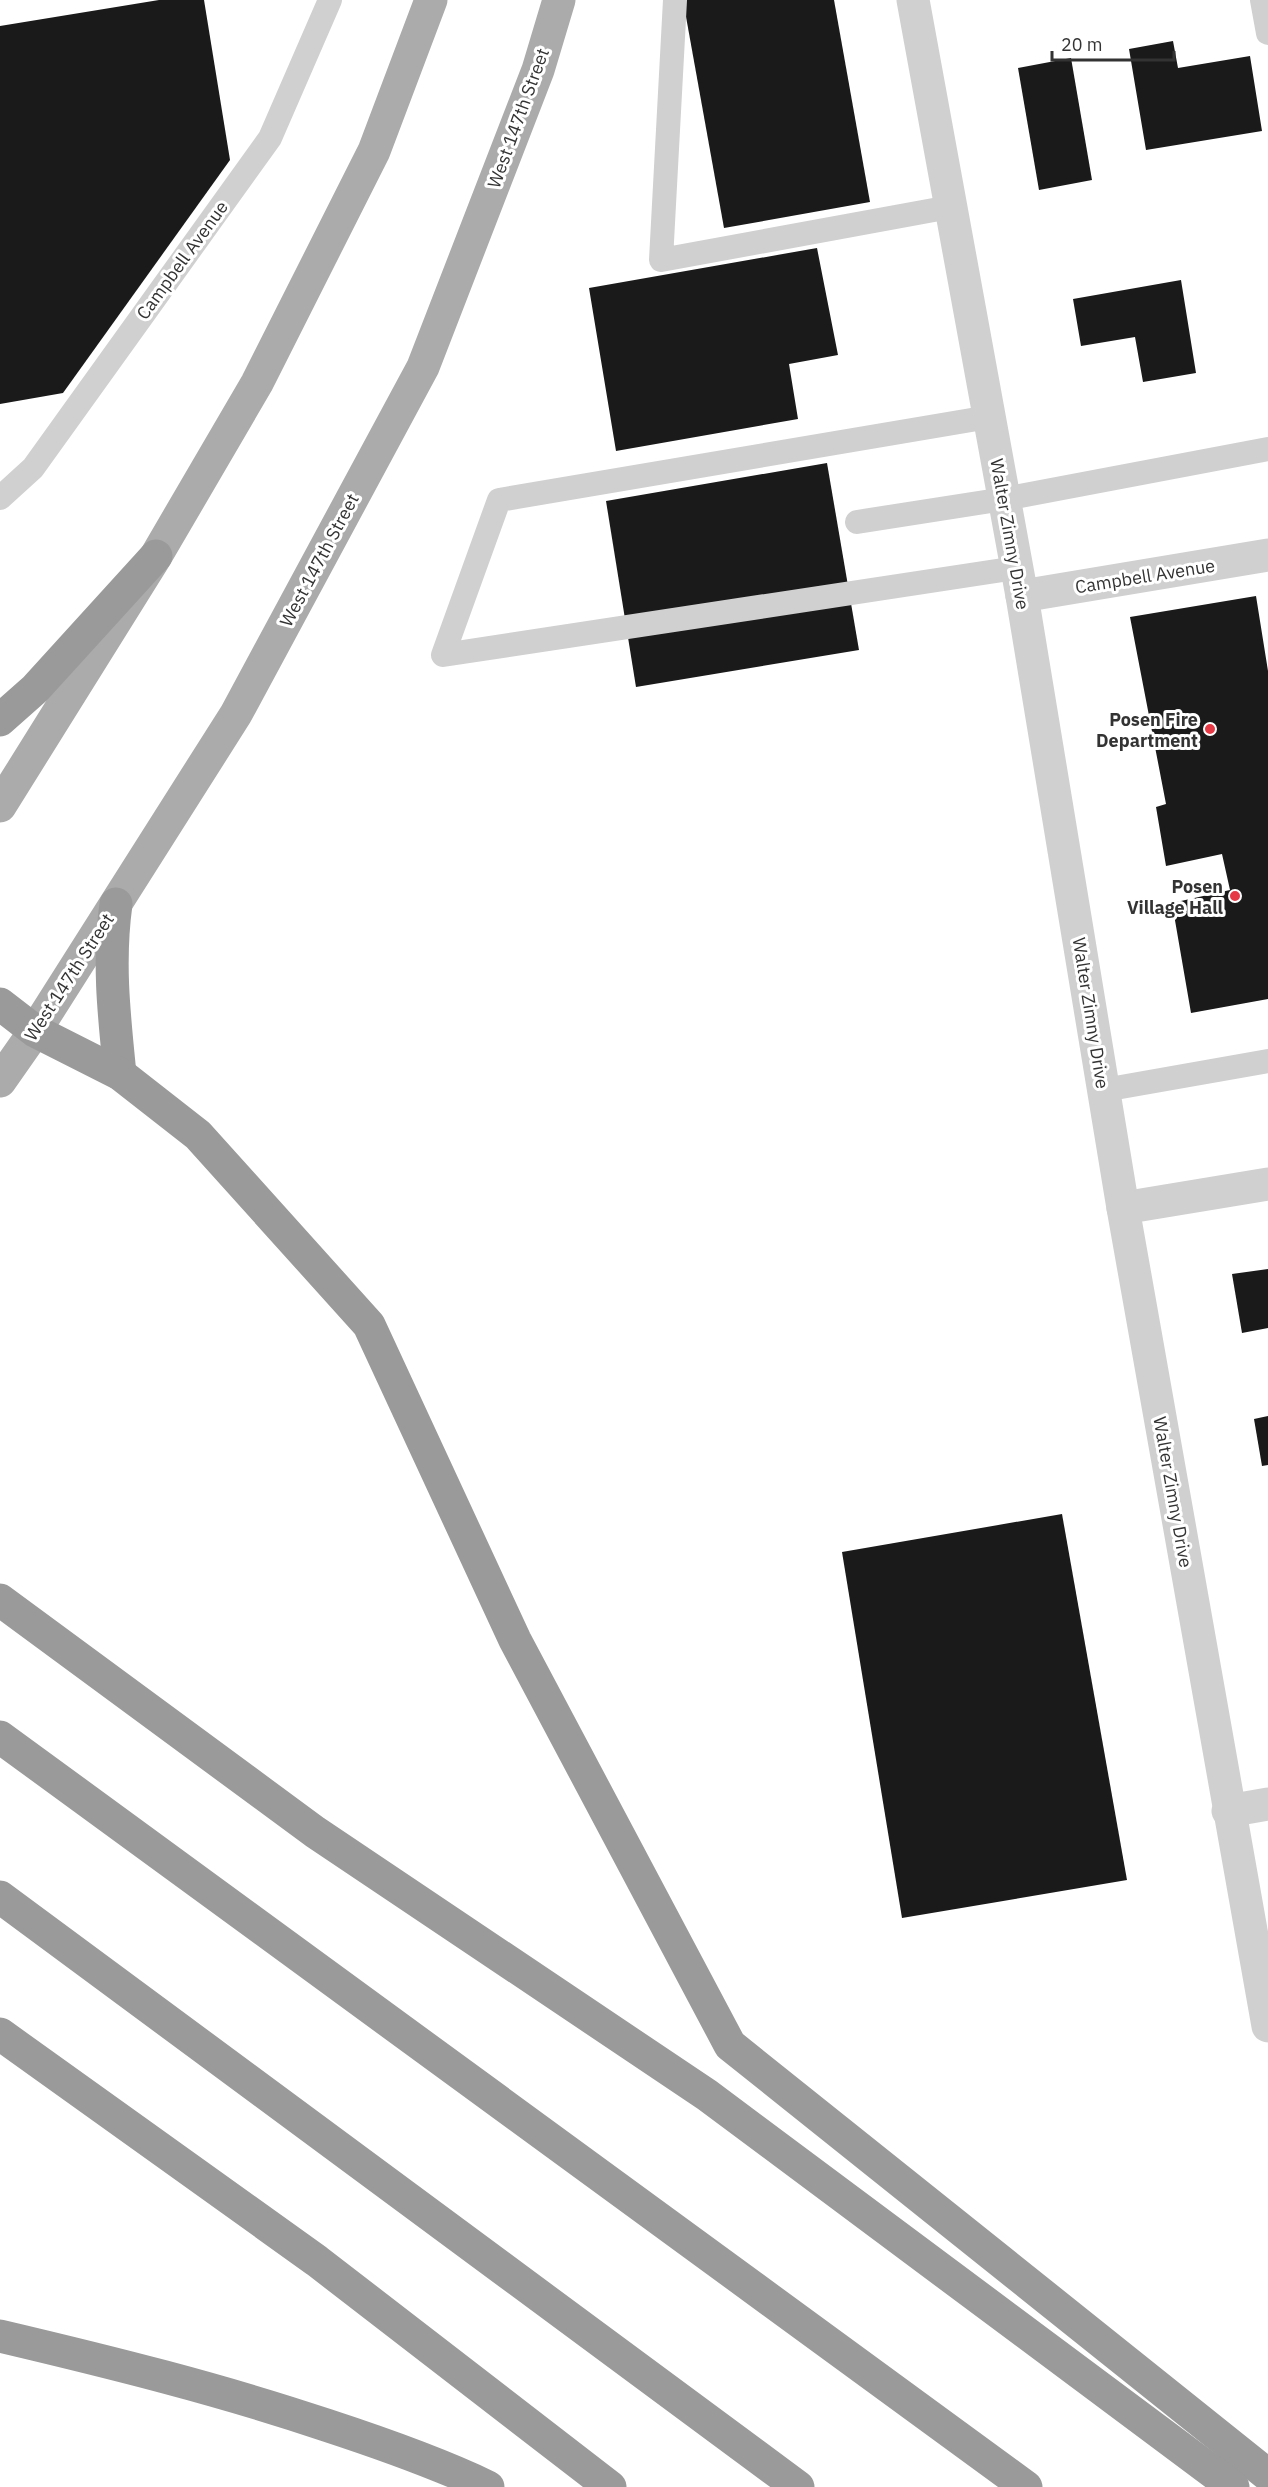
<svg xmlns="http://www.w3.org/2000/svg" width="1268" height="2487" font-family="'IBM Plex Sans',sans-serif">
<style>
.building{fill:#1a1a1a}
.lines{fill:none;stroke-linecap:round;stroke-linejoin:round}
.service{stroke:#d0d0d0;stroke-width:24}
.minor{stroke:#d0d0d0;stroke-width:33}
.primary{stroke:#ababab;stroke-width:33}
.motorway{stroke:#9a9a9a;stroke-width:33}
.poi-dot{fill:#e63946;stroke:#fff;stroke-width:2}
.labels{text-anchor:middle;dominant-baseline:central;stroke-width:6;stroke-linejoin:round;paint-order:stroke}
.street-label{font-size:18px;fill:#333;stroke:#fff}
.poi-label{font-size:18px;font-weight:bold;fill:#333;stroke:#fff;text-anchor:end}
</style>
<rect width="100%" height="100%" fill="#fff"/>
<g class="building">
<path d="M159 0H204L230 160 63 393 0 404V26Z"/>
<path d="M683 0H834L870 202 724 228Z"/>
<path d="M1173 41 1178 68 1250 56 1262 131 1146 150 1129 49Z"/>
<path d="M1071 58 1092 180 1039 190 1018 68Z"/>
<path d="M817 248 838 355 789 364 798 419 616 451 589 288Z"/>
<path d="M1181 280 1196 373 1143 382 1135 337 1081 346 1073 299Z"/>
<path d="M827 463 859 650 636 687 606 501Z"/>
<path d="M1256 596 1268 671V999L1191 1013 1172 903 1230 890 1222 854 1166 866 1156 807 1166 804 1130 617Z"/>
<path d="M1268 1269V1328L1242 1333 1232 1274Z"/>
<path d="M1268 1416V1465L1262 1466 1254 1419Z"/>
<path d="M1062 1514 1127 1880 902 1918 842 1552Z"/>
</g>
<g class="lines">
<g class="service">
<path d="M675 0 661 260 950 207"/>
<path d="M1262 0 1268 33"/>
<path d="M989 417 499 500 443 655 1016 568"/>
<path d="M0 498 33 468 270 138 330 0"/>
<path d="M857 522 1004 499 1268 449"/>
<path d="M1104 1090 1268 1061"/>
</g>
<g class="minor">
<path d="M913 0 1022 596 1123 1208 1268 2026"/>
<path d="M1022 596 1268 555"/>
<path d="M1123 1208 1268 1184"/>
<path d="M1228 1811 1268 1804"/>
</g>
<g class="primary">
<path d="M0 806 156 556 257 383 374 151 431 0"/>
<path d="M0 1081 35 1031 236 714 423 367 538 70 559 0"/>
</g>
<g class="motorway">
<path d="M0 720 35 689 156 556"/>
<path d="M116 904C108 962 114 1015 120 1074"/>
<path d="M0 1004 35 1031 120 1074 198 1135 369 1325 515 1640 730 2045 1268 2475"/>
<path d="M0 1600 315 1832 707 2095 1233 2487"/>
<path d="M0 1737 1026 2487"/>
<path d="M0 1897 798 2487"/>
<path d="M0 2034 317 2261 610 2487"/>
<path d="M0 2336C110 2362 219 2389 326 2425 381 2443 436 2462 488 2487"/>
</g>
</g>
<g class="poi-dot">
<circle cx="1210" cy="729" r="6"/>
<circle cx="1235" cy="896" r="6"/>
</g>
<g class="labels">
<g class="street-label">
<text transform="translate(518 118) rotate(-70)">West 147th Street</text>
<text transform="translate(182 260) rotate(-54)">Campbell Avenue</text>
<text transform="translate(1010 534) rotate(80)">Walter Zimny Drive</text>
<text transform="translate(319 560) rotate(-62)">West 147th Street</text>
<text transform="translate(1145 576) rotate(-9)">Campbell Avenue</text>
<text transform="translate(69 977) rotate(-57)">West 147th Street</text>
<text transform="translate(1091 1013) rotate(81)">Walter Zimny Drive</text>
<text transform="translate(1173 1492) rotate(80)">Walter Zimny Drive</text>
</g>
<g class="poi-label">
<text x="1198" y="719">Posen Fire<tspan x="1198" dy="21">Department</tspan></text>
<text x="1223" y="886">Posen<tspan x="1223" dy="21">Village Hall</tspan></text>
</g>
</g>
<path d="M1052 51v9h122v-9" fill="none" stroke="#333333" stroke-width="3"/>
<text x="1061" y="51" font-size="18" fill="#333333" stroke="#ffffff" stroke-width="4.5" paint-order="stroke">20 m</text>
</svg>
